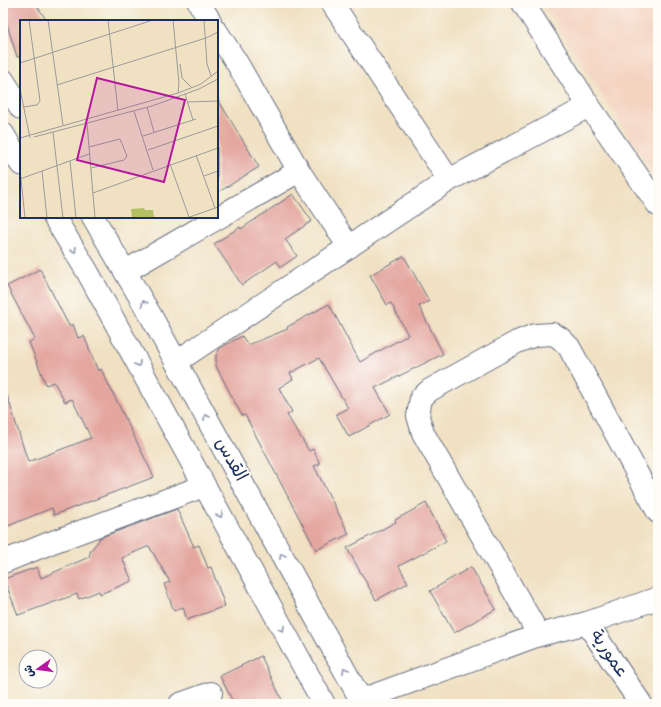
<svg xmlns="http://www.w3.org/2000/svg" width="661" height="707" font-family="'Indie Flower','Playpen Sans Arabic',sans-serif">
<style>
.built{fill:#f4d3c0}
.building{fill:#e4a7a0}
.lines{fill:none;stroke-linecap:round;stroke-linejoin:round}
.minor-casing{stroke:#666d81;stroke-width:24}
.major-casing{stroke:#666d81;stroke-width:24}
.minor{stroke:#fff;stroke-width:22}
.major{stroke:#fff;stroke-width:22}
.oneway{stroke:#8d97ae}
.labels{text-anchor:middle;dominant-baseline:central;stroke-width:3.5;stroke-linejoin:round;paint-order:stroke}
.street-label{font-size:18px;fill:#1b2f5e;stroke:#fdfcf7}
.inset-road{fill:none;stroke:#9b9a9b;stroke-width:1}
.view{fill:#b5179e;fill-opacity:0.15;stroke:#b5179e;stroke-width:2}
.inset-edge{fill:none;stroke:#1b2f5e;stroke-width:2}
</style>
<rect width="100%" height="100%" fill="#fdfcf7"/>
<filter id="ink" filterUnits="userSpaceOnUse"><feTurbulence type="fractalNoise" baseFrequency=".025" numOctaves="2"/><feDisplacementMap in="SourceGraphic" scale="8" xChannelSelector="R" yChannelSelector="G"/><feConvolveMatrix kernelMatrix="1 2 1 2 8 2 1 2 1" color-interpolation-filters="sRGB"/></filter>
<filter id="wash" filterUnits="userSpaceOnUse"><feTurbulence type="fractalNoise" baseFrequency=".012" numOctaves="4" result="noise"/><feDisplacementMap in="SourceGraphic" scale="16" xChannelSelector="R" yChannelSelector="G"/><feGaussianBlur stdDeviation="0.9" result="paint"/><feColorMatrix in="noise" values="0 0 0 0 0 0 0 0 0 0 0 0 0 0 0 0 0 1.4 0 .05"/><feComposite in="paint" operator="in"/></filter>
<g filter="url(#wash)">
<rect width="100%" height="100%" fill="#f0e1c3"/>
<path class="built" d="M543 3H658V180L543 4Z"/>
<g id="blocks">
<g class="building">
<path d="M4 3H35L47 21H21V56L17 57 4 14Z"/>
<path d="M217 98 259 167 217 193Z"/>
<path d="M293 194 312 221 285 239 297 256 281 267 277 261 242 285 214 244 240 227 241 229Z"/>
<path d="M404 256 429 301 419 306 443 354 375 388 390 414 349 437 336 414 348 408 319 358 290 373 293 379 279 388 292 412 287 415 309 451 313 449 320 464 314 466 349 534 316 550 245 415 242 416 216 366V355L220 348 242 336 248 345 288 329 287 327 329 304 360 362 408 335 391 303 387 305 370 275Z"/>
<path d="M40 269 69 326 73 324 78 338 84 336 98 371 101 369 154 477 54 515 52 508 3 528V395H7L28 462 91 438 72 399 65 402 54 382 46 385 29 342 35 339 7 286Z"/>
<path d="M426 503 446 541 399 566 408 583 376 600 347 548 396 522 395 520Z"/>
<path d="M177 509 194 547 199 545 208 568 211 567 225 606 187 620 183 607 174 611 164 584 170 582 149 546 122 558 132 581 100 594 99 591 79 599 77 594 18 615 4 579 37 567 41 578 89 557 91 550 99 540V538Z"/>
<path d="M471 567 496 609 454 633 430 591Z"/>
<path d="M261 656 284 704H234L220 676Z"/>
</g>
</g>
</g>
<g filter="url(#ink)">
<use href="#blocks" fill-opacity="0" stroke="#666d81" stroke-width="1"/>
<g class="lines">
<g class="minor-casing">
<g id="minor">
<path d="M199 3 210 21"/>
<path d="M332 3 449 180"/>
<path d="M523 3 589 106 658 205"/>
<path d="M217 32 237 63 299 171 349 247"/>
<path d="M126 271 299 171"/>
<path d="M176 362 449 180 589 106"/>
<path d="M3 562 50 543 204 486"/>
<path d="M587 623 641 704"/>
<path d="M539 635 423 433 418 416 421 398 430 390 517 342 535 335 553 334 560 338 569 347 658 512"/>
<path d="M361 700 539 635 587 623 658 598"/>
<path d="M180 704 211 693"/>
</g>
</g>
<g class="major-casing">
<g id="major">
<path d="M3 80 21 108"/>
<path d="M3 134 21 164"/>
<path d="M54 217 87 271 324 704"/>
<path d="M93 217 151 316 363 704"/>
</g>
</g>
<use href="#minor" class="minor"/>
<use href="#major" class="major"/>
</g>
<defs><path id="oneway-chevron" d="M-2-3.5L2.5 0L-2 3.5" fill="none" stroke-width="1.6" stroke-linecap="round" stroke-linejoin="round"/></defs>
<g class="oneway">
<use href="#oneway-chevron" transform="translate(74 250) rotate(58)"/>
<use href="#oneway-chevron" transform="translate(144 303) rotate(-120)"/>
<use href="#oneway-chevron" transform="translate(138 364) rotate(61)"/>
<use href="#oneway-chevron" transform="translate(206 417) rotate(-119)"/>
<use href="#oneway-chevron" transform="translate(220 515) rotate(61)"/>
<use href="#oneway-chevron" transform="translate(282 556) rotate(-119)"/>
<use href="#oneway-chevron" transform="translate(282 629) rotate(61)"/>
<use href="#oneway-chevron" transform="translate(345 670) rotate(-119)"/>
</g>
</g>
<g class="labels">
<g class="street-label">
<text transform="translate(230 460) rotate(61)">القدس</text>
<text transform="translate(608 654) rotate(56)">عمورية</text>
</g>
</g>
<g transform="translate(20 20)">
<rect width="198" height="198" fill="#f0e1c3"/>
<path d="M124 188 125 190H133L134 198H112L111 189Z" fill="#b3c063"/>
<path class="inset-road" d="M28 0 43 105M88 0 98 91M153 0 159 63 158 73M184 0 187 44 191 56M0 43 133 0M160 44 162 58 172 68M37 65 186 18 198 12M0 69 10 118M165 74 173 100M168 82 198 81M3 87 17 85 20 81 9 0M127 87 134 112M114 91 133 150M67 103 75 198M33 112 43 198M123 116 176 99M14 117 132 86 179 69 198 59M0 118 158 73 181 64 198 51M69 127 100 119 107 136 104 140 71 148M128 130 198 106M176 135 195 188M50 141 56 198M150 144 169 197M0 149 5 198M22 151 27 198M184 156 198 151M0 159 69 134M73 173 198 128M167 198 198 187"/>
<path class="view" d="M77 58 165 80 144 162 57 140Z"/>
<rect width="198" height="198" class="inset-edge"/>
</g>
<rect width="661" height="707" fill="none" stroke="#fdfcf7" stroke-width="16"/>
<g transform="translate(38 669) rotate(256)"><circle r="19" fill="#fdfcf7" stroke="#a3aaba"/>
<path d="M0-3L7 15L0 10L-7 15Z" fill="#b5179e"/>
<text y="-6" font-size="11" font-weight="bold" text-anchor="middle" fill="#1b2f5e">ش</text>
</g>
</svg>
